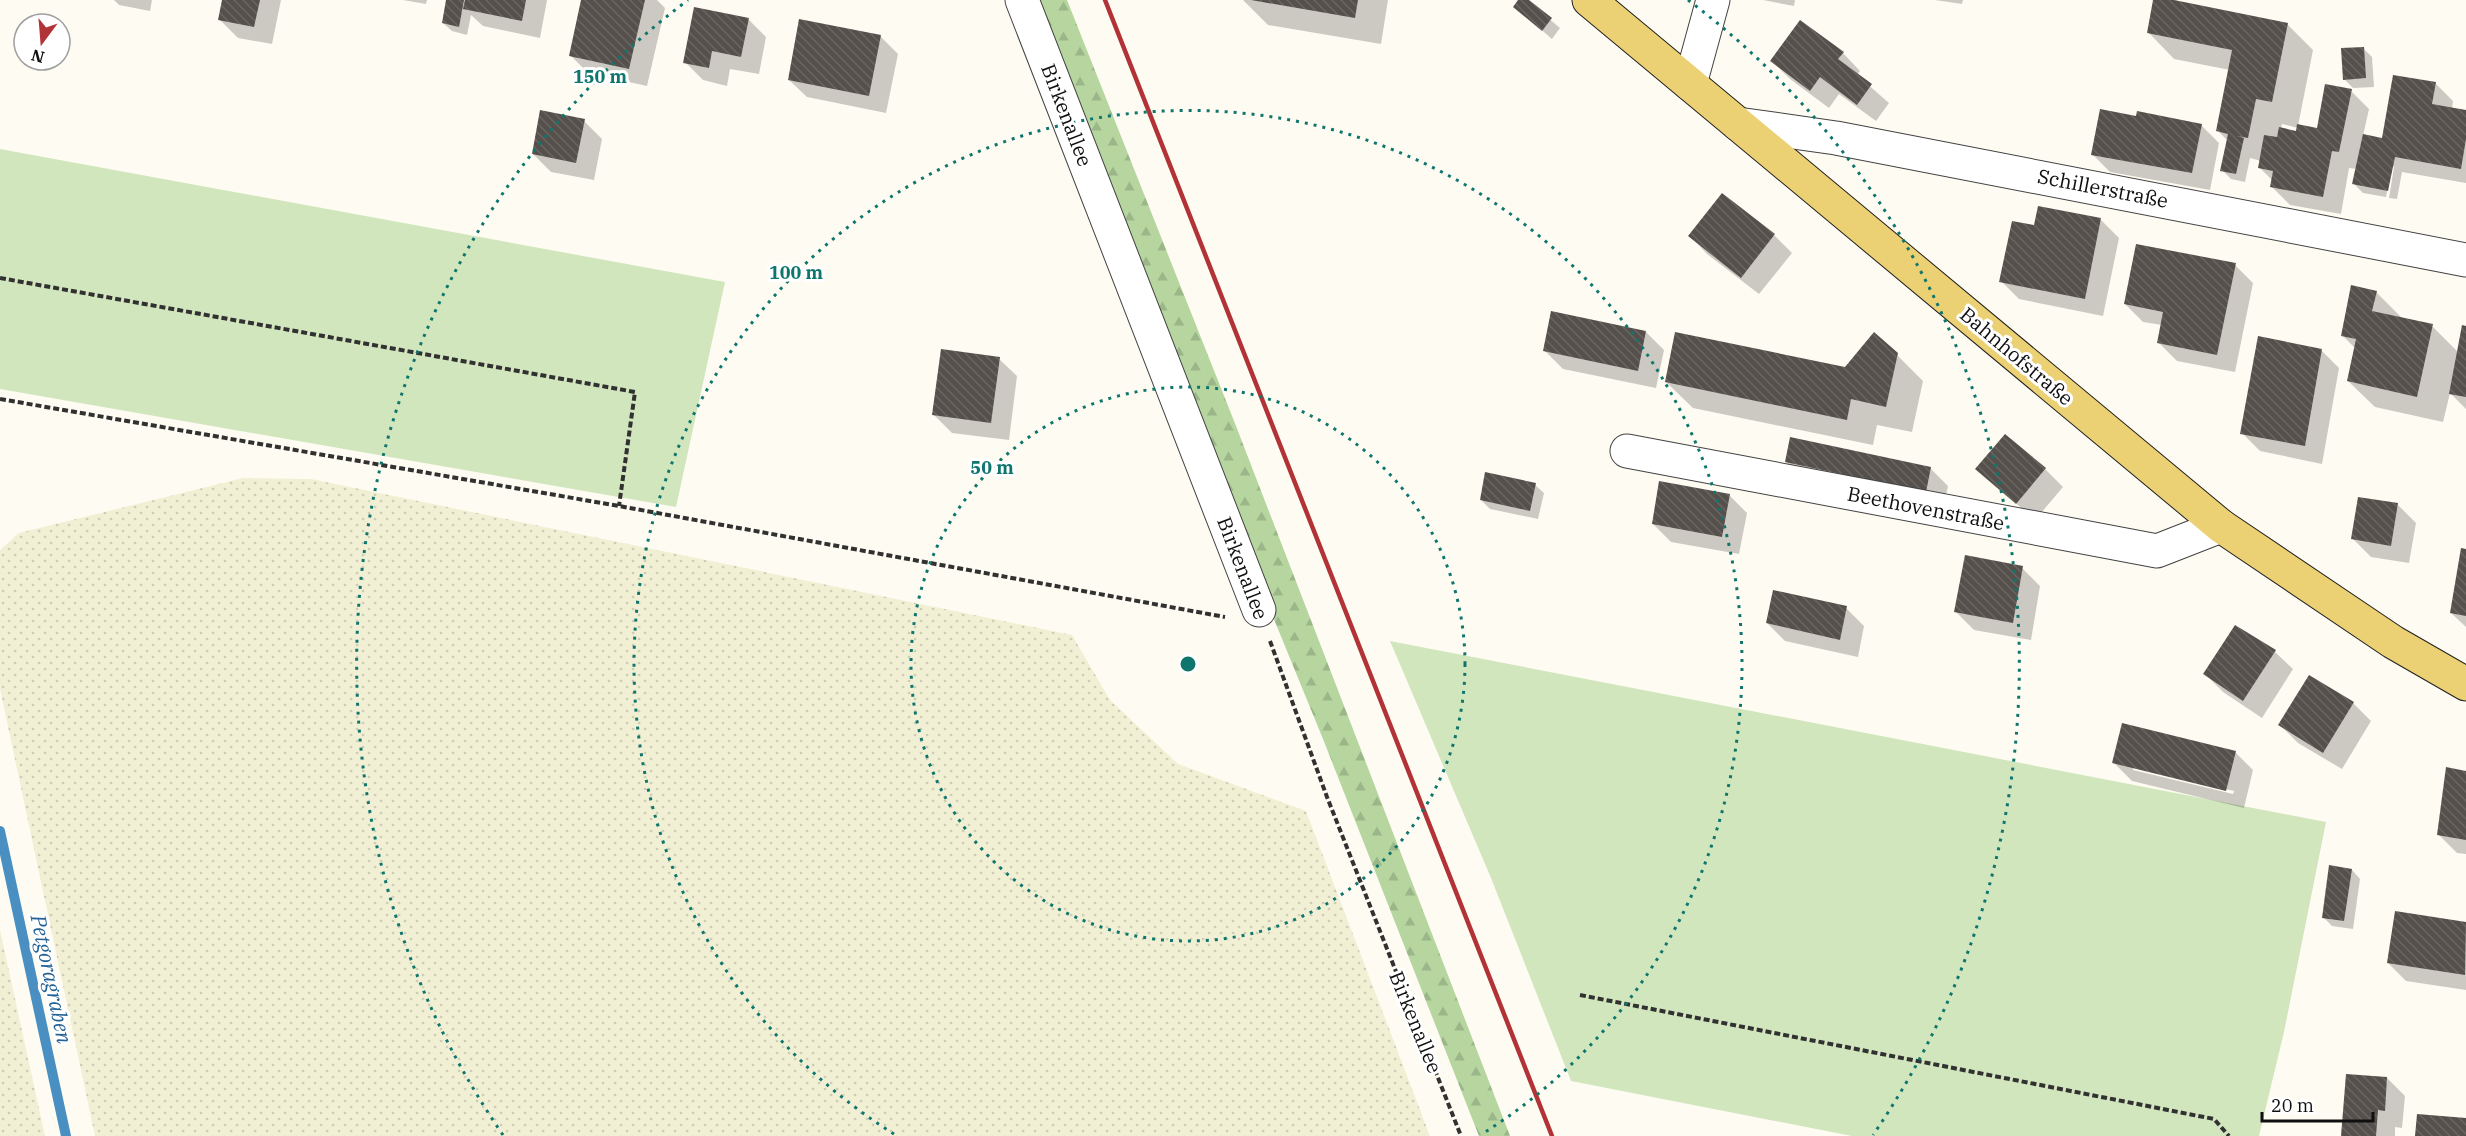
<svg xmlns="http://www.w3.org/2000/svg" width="2466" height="1136" font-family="'IBM Plex Serif',serif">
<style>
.farmland{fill:url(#farmland-dots)}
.grass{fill:#d2e6be}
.forest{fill:url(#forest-firs)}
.shadow{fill:#0003;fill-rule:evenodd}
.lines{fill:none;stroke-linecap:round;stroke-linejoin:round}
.stream{stroke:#498fc1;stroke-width:10}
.building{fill:url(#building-back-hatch)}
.minor-casing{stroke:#424242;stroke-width:35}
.major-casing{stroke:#202020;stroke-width:35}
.path{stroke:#313131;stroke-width:4;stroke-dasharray:6 3;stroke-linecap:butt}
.minor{stroke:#fff;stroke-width:33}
.major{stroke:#ecd074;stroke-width:33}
.rail{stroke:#b23337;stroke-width:4.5}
.ring{fill:none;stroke:#0f766e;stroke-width:3;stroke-dasharray:3 6}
.labels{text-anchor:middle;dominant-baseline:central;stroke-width:6;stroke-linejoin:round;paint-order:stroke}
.street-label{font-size:20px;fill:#0f0f0f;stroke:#fff}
.water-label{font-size:21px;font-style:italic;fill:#236295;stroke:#fff}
.centre{fill:#0f766e;stroke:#fff;stroke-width:3}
.ring-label{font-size:18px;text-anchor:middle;font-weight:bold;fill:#0f766e;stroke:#fff;stroke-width:6;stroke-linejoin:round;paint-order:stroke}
</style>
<defs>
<pattern id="farmland-dots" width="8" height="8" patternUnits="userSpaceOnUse" patternTransform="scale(1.5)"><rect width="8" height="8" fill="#f2f0d4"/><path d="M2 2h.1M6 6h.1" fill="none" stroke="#cecdb5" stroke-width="1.8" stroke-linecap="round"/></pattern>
<pattern id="forest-firs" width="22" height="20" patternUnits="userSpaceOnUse" patternTransform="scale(1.5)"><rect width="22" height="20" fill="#b6d59f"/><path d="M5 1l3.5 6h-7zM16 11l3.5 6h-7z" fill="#9bb688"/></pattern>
<pattern id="building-back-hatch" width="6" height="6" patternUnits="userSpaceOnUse" patternTransform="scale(1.5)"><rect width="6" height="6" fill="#56504c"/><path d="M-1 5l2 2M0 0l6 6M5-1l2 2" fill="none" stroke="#696561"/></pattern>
</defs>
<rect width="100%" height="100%" fill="#fefcf2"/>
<g class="farmland">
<path d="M243 478 311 479 1072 635 1110 700 1178 764 1306 811 1430 1136H95L0 689V550L19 533Z"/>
<path d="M0 930 45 1136H0Z"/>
</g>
<g class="grass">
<path d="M0 149 725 282 676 507 0 389Z"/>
<path d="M1390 641 2326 822 2284 1032 2259 1136H1852L1571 1081 1491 878Z"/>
</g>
<path class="forest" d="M1034 0H1067L1236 426 1510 1136H1479L1323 739 1141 294Z"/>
<g class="shadow">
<path d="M114 0H152L150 11 119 5Z"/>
<path d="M224 0H281L272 44 238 38 220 20Z"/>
<path d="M403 0H427L426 4Z"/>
<path d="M448 0H547L540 38 483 26 471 15 467 35 452 31 443 23Z"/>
<path d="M583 0H657L665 8 647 86 588 73 570 55Z"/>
<path d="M1243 0H1388L1381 44 1268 25Z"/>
<path d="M1520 0H1527L1560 28 1552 39 1515 7Z"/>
<path d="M1763 0H1795L1794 6Z"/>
<path d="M1935 0H1963L1962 4Z"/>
<path d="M2155 0 2287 24 2313 50 2298 126 2318 130 2351 91 2369 109 2363 136 2383 141 2435 83 2453 101 2452 109 2466 112V183L2402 172 2397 199 2389 198 2394 167 2392 165 2386 197 2363 193 2354 184 2357 169 2349 168 2341 214 2290 205 2272 187 2273 181 2260 168 2261 161 2250 158 2245 182 2231 179 2222 170 2228 141 2218 131 2230 70 2174 59 2148 32ZM2282 124 2298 128 2297 133 2281 129Z"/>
<path d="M748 19 766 37 759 74 730 69 727 86 703 80 685 62Z"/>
<path d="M880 36 898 54 886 113 807 97 789 80Z"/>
<path d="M2363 48 2372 57 2374 87 2353 88 2344 79Z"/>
<path d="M1843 53 1860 71 1857 75 1889 103 1876 121 1839 94 1829 108 1790 79 1772 61Z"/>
<path d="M584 121 602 139 594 180 551 172 533 154Z"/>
<path d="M2201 125 2219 143 2210 190 2110 172 2092 154Z"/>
<path d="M2101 220 2119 238 2103 316 2019 299 2001 281Z"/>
<path d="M1774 235 1792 253 1759 294 1707 254 1690 236Z"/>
<path d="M2235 265 2253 283 2235 372 2177 361 2159 343 2162 325 2143 322 2125 304Z"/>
<path d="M2376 292 2402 318 2432 326 2458 352 2466 328V409L2450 393 2443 422 2375 407 2348 381 2355 348 2342 335Z"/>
<path d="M1646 332 1664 350 1656 388 1563 369 1545 351Z"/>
<path d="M2321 350 2339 368 2322 464 2260 451 2242 433Z"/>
<path d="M1897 355 1923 381 1912 432 1877 425 1873 445 1693 408 1666 382 1846 368Z"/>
<path d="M999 359 1017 376 1009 440 952 433 934 415Z"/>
<path d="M1786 462 1930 468 1948 486 1943 509 1804 480Z"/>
<path d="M1977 469H2045L2063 487 2035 520Z"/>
<path d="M1535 485 1544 493 1538 519 1490 509 1481 500Z"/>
<path d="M1729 495 1747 513 1739 554 1671 542 1653 524Z"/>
<path d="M2398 505 2416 523 2409 563 2371 557 2353 539Z"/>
<path d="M2466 550V627L2451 613Z"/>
<path d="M2022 568 2040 586 2031 640 1974 630 1956 612Z"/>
<path d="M1846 608 1864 626 1858 657 1785 641 1767 623Z"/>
<path d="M2275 652 2293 669 2262 718 2223 692 2205 674Z"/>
<path d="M2353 703 2371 721 2342 769 2298 743 2280 725Z"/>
<path d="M2235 752 2253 770 2244 808 2132 781 2114 763ZM2133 767 2234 791 2233 794 2133 770Z"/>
<path d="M2466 772V854L2457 853 2439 835Z"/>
<path d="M2352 870 2360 879 2353 929 2332 926 2323 917Z"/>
<path d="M2396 913 2466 924V990L2406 981 2388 963Z"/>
<path d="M2387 1078 2405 1096 2402 1128 2395 1127V1136H2342Z"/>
</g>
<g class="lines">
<path class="stream" d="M0 831 66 1136"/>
</g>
<g class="building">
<path d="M222 0H260L254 27 218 20Z"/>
<path d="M446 0H464L459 27 442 23Z"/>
<path d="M465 0H526L522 21 463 9Z"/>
<path d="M581 0H645L629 69 569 56Z"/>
<path d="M1251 0H1358L1355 18Z"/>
<path d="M1518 0H1529L1552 18 1542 31 1513 7Z"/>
<path d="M2153 0H2174L2288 23 2272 102 2256 99 2248 138 2237 136 2244 138 2236 174 2220 171 2228 134 2216 131 2232 50 2147 33Z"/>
<path d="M694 7 749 18 741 57 712 51 709 68 683 63Z"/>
<path d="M799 19 881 35 869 96 788 80Z"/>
<path d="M1800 20 1844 52 1838 59 1872 84 1857 105 1820 77 1810 91 1770 61Z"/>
<path d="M2364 47 2366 78 2343 80 2341 48Z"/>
<path d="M2393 75 2436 82 2432 104 2466 110V139L2461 169 2395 157 2388 191 2352 184 2363 134 2382 138Z"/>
<path d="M2325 84 2352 89 2339 152 2332 151 2323 197 2270 187 2273 171 2258 168 2264 135 2277 137 2279 127 2296 131 2297 124 2317 128Z"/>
<path d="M2100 109 2136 116 2137 111 2202 124 2192 173 2091 155Z"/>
<path d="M540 110 585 119 576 163 532 154Z"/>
<path d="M1722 193 1775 234 1741 278 1688 236Z"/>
<path d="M2038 206 2101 218 2085 299 1999 282 2012 221 2034 225Z"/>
<path d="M2136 244 2236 263 2217 355 2157 343 2163 312 2124 304Z"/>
<path d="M2351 285 2377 291 2372 311 2433 324 2417 397 2347 381 2356 339 2341 336Z"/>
<path d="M1551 311 1646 331 1638 371 1543 351Z"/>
<path d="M2462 325 2466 326V397L2449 394Z"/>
<path d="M1675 332 1845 367 1874 332 1898 353 1886 407 1851 399 1847 420 1665 382Z"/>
<path d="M2258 336 2322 349 2305 446 2240 434Z"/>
<path d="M941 349 1000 357 991 423 932 415Z"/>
<path d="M2005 434 2046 468 2016 504 1975 469Z"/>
<path d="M1790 437 1931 467 1926 492 1785 462Z"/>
<path d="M1485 472 1536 483 1530 511 1480 500Z"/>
<path d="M1659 481 1730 494 1722 537 1652 524Z"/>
<path d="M2358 497 2398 503 2391 546 2351 539Z"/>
<path d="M2461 548 2466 549V616L2450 613Z"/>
<path d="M1965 555 2023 566 2013 623 1954 612Z"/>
<path d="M1773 590 1847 606 1840 640 1766 623Z"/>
<path d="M2235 625 2276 650 2243 701 2203 674Z"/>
<path d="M2309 675 2354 702 2323 753 2278 725Z"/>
<path d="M2122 723 2236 751 2226 791 2112 763Z"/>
<path d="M2446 767 2466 771V840L2437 835Z"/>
<path d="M2329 865 2352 869 2344 921 2322 918Z"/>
<path d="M2395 911 2466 922 2465 975 2387 963Z"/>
<path d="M2346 1074 2387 1077 2385 1111 2378 1110 2376 1136H2341Z"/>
<path d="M2417 1114 2466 1118V1136H2415Z"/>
</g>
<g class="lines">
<g class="minor-casing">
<g id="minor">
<path d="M1022 0 1259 610"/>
<path d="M1690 84 1713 0"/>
<path d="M1738 124 1836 138 2466 260"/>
<path d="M1627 451 2157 551 2221 526"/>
</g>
</g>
<g class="major-casing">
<path id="major" d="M1589 0 2221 526 2393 642 2466 684"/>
</g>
<g class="path">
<path d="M0 278 635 392 619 506"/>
<path d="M0 399 619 506 1225 617"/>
<path d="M1270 641 1327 797 1461 1136"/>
<path d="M1580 995 2214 1119 2229 1136"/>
</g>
<use href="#minor" class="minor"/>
<use href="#major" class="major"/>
<path class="rail" d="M1105 0 1552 1136"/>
</g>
<g class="ring">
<circle cx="1188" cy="664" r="277"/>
<path d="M894 1134A554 554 0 1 1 1482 1134"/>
<path d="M503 1135A831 831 0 0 1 688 0M1688 0A831 831 0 0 1 1873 1135"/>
</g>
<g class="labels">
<g class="street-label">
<text transform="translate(1067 115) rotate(69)">Birkenallee</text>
<text transform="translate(2103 188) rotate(11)">Schillerstraße</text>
<text transform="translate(2017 356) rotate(40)">Bahnhofstraße</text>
<text transform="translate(1926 508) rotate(11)">Beethovenstraße</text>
<text transform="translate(1243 568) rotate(69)">Birkenallee</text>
<text transform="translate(1416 1022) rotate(68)">Birkenallee</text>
</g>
<g class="water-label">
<text transform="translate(52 979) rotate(78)">Petgoragraben</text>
</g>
</g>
<circle cx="1188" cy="664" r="9" class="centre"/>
<g class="ring-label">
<text x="600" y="83">150 m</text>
<text x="796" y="279">100 m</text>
<text x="992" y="474">50 m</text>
</g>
<g transform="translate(42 42) rotate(196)"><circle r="28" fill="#ffffff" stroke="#9f9f9f" stroke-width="1.5"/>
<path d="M0-4.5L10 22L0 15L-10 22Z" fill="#b23337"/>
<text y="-9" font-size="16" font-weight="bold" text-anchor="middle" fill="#0f0f0f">N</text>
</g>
<path d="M2262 1112v9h111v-9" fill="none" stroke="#0f0f0f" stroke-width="3"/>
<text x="2271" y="1112" font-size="18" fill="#0f0f0f" stroke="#ffffff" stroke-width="4.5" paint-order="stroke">20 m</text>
</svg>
